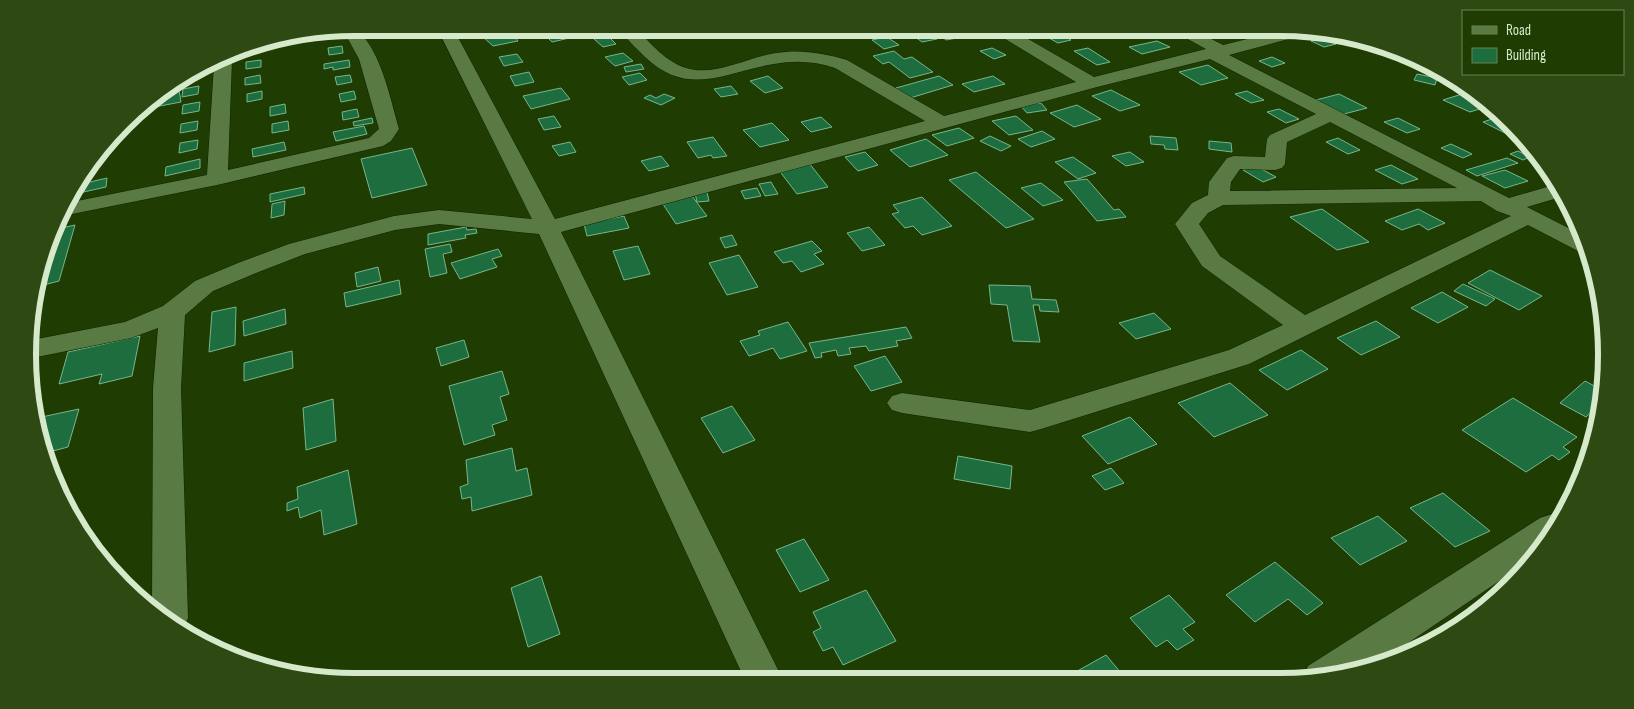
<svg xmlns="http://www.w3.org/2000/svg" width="1634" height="709" font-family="'Sofia Sans Condensed',sans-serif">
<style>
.building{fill:#1d6d3f;stroke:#78b68b}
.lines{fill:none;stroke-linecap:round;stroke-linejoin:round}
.street-casing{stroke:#102004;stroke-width:1}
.street{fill:#5a7a43;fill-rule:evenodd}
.rim{fill:none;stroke:#d6e9cb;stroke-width:6}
</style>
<rect width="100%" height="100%" fill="#1f3c02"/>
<g class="building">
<path d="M552 28H558L564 34 549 37 541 30Z"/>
<path d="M579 28H607L609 29 581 34 577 30 580 29Z"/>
<path d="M838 28H860L863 29 852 32 846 29 842 30Z"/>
<path d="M931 28H971L973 29 967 30 974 35 946 40Z"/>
<path d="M518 29 523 35 515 37 518 41 493 46 482 36Z"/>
<path d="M924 30 937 39 922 42 910 33Z"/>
<path d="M1053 30 1071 40 1058 43 1040 33Z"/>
<path d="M574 32 578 36 552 42 548 38Z"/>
<path d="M608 36 616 44 603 47 594 39Z"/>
<path d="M887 37 899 45 884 49 872 40Z"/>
<path d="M1323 38 1336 44 1324 47 1311 41Z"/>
<path d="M1157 41 1170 47 1142 54 1129 47Z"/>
<path d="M342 46 343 53 329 55 328 48Z"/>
<path d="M992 48 1006 55 994 59 980 51Z"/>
<path d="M1088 48 1110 62 1097 65 1074 51Z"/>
<path d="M894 51 904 59 912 57 933 72 910 78 889 62 883 64 873 56Z"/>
<path d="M623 53 633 61 615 66 605 57Z"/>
<path d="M517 54 523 62 504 66 499 57Z"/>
<path d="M1272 57 1285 63 1272 67 1259 61Z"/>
<path d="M261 60V67L246 69V62Z"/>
<path d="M349 60 350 67 333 70V67L324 69V64Z"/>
<path d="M641 64 644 69 626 72 624 67Z"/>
<path d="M1208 65 1228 78 1201 85 1179 72Z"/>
<path d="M529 72 534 82 515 86 510 76Z"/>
<path d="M640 73 647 80 629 85 622 77Z"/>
<path d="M1417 74 1437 78 1435 85 1414 80Z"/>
<path d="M260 75 261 83 245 85V78Z"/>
<path d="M350 75 352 82 337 85 335 77Z"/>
<path d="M768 76 783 88 765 93 750 81Z"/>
<path d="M939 76 953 85 910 98 896 88Z"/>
<path d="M993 76 1005 84 974 92 962 84Z"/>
<path d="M199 86 198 94 182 97 183 89Z"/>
<path d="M731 86 738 94 721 97 714 89Z"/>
<path d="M561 88 570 99 531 109 523 96Z"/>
<path d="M179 90 181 102 144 109V106L167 93Z"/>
<path d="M1111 90 1140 105 1120 111 1092 96Z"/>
<path d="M262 91V99L247 102V94Z"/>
<path d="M354 91 356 99 341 102 339 94Z"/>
<path d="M1247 91 1264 100 1251 103 1235 94Z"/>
<path d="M664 94 675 98 661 105 644 98 650 95 656 98Z"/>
<path d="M1339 94 1367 108 1344 114 1316 100Z"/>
<path d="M1462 94 1489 106 1470 112 1443 100Z"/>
<path d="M200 102 199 111 182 114 183 105Z"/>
<path d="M1041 103 1047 110 1027 113 1020 105Z"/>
<path d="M285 104 286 113 270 116V107Z"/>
<path d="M1077 105 1101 119 1074 127 1050 113Z"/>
<path d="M357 109 359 117 343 120 342 112Z"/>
<path d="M1279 109 1299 119 1286 123 1267 112Z"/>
<path d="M554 116 561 127 544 130 538 119Z"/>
<path d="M1016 116 1033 130 1009 135 992 121Z"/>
<path d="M821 117 832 127 811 132 801 122Z"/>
<path d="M372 118 373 123 354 126 353 122Z"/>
<path d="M1398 118 1420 129 1407 133 1384 122Z"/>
<path d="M1492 119 1515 129 1519 135 1513 137 1483 122Z"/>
<path d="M198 121 197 130 180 133 181 124Z"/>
<path d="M288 121 289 130 272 133V124Z"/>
<path d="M772 123 789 140 760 147 743 130Z"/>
<path d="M364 126 367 134 336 141 333 132Z"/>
<path d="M959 128 974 138 947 146 932 135Z"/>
<path d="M1042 131 1055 139 1031 147 1018 139Z"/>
<path d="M990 136 1011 146 1001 151 980 141Z"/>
<path d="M1150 136 1176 138 1178 150 1165 149 1164 145 1151 144Z"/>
<path d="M713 137 727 156 713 158 711 155 698 158 687 142Z"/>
<path d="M1338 138 1360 150 1348 154 1326 142Z"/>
<path d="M926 139 948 155 910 167 890 150Z"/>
<path d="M198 140 197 149 179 153 180 143Z"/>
<path d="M1209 141 1231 143 1232 152 1209 149Z"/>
<path d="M284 142 286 150 253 157 252 149Z"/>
<path d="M570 142 576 152 559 156 552 146Z"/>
<path d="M1451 144 1472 154 1463 158 1441 148Z"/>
<path d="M412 148 427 185 372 198 361 159Z"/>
<path d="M1518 151 1530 157 1523 160 1510 154Z"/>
<path d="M865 152 878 165 858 171 845 157Z"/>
<path d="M1130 152 1144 162 1126 166 1112 156Z"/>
<path d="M661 156 669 166 649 171 641 161Z"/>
<path d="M1073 157 1096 173 1078 179 1055 162Z"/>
<path d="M1507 158 1518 163 1477 176 1466 170Z"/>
<path d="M200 159V168L165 176 166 167Z"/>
<path d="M809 163 828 187 797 194 778 169Z"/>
<path d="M1391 165 1418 179 1402 184 1375 170Z"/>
<path d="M1256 166 1276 177 1263 182 1243 170Z"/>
<path d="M1505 170 1528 181 1505 188 1482 176Z"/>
<path d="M976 172 1034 219 1006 228 949 180Z"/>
<path d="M107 178 106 187 70 195 77 185Z"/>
<path d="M1087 179 1114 210 1119 209 1126 217 1097 221 1064 182Z"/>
<path d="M771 182 778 194 765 196 759 184Z"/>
<path d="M1041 183 1063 200 1043 206 1021 188Z"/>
<path d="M304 187 305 194 270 202V194Z"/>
<path d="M757 188 761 196 745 199 741 191Z"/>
<path d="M707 192 709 201 697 202 695 193Z"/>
<path d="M692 196 707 216 676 224 663 204Z"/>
<path d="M922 197 952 226 922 235 913 226 905 228 892 214 899 212 893 205Z"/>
<path d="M285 201 284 215 271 218 272 204Z"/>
<path d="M1322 209 1369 242 1337 250 1290 217Z"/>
<path d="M1418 209 1445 223 1428 230 1419 224 1402 230 1385 221Z"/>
<path d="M624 216 629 228 587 236 584 224Z"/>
<path d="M75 225 59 281 40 286 37 292 34 293 57 229Z"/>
<path d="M466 227 467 230 476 229 477 233 465 235 466 238 428 245V234Z"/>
<path d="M869 227 885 245 862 251 847 233Z"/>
<path d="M732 235 737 245 725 248 720 238Z"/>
<path d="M812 241 822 251 814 254 824 264 801 272 792 261 783 263 774 252Z"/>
<path d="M450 244 452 252 443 254 447 273 430 277 425 249Z"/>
<path d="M638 246 650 274 624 280 613 251Z"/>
<path d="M498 249 502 256 492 259 497 267 460 279 451 263Z"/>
<path d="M739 255 758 287 727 295 709 263Z"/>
<path d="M378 267 381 281 357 287 355 273Z"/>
<path d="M1490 270 1542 296 1519 310 1468 283Z"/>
<path d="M399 280 401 294 346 307 344 293Z"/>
<path d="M1463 284 1495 299 1486 306 1454 291Z"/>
<path d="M989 285 1030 286 1032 299 1056 300 1059 312 1040 311 1039 305H1033L1040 342 1013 341 1007 305 991 304Z"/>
<path d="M1442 292 1468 307 1438 323 1411 308Z"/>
<path d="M236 307 235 345 209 352 212 312Z"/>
<path d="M285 309 286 324 244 336 243 321Z"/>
<path d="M1154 313 1171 329 1136 339 1119 323Z"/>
<path d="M1376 321 1400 337 1361 355 1337 338Z"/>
<path d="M788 322 807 351 780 359 773 348 749 356 740 341 760 335 758 331Z"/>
<path d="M906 327 912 338 896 341 898 346 869 351 866 346 849 348 851 354 838 356 836 350 821 353 822 357 815 358 809 343Z"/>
<path d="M140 336 132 376 99 384 102 374 59 384 68 352Z"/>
<path d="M464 340 469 357 441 366 436 348Z"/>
<path d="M1301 350 1328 369 1287 390 1259 370Z"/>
<path d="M292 351 293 368 244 381V363Z"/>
<path d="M885 356 902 382 871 391 854 366Z"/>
<path d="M502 371 509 394 500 397 507 420 492 425 495 435 464 445 449 386Z"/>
<path d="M1585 381 1604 391 1601 407 1598 406 1586 417 1560 403Z"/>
<path d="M1230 383 1268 415 1214 437 1178 403Z"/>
<path d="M1513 398 1577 437 1563 447 1570 452 1559 460 1552 455 1526 472 1462 430Z"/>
<path d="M333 399 336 441 306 450 303 408Z"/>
<path d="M732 406 755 440 723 453 701 418Z"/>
<path d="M79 409 68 447 49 452 37 418Z"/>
<path d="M1130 417 1157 444 1108 464 1082 436Z"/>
<path d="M512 448 516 471 527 468 532 495 472 511 471 497 462 499 460 487 468 484 466 460Z"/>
<path d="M958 456 1012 466 1010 489 954 479Z"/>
<path d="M1111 468 1124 483 1105 490 1092 476Z"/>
<path d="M348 470 357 524 324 535 321 510 300 518 298 507 287 511V503L298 499 297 487Z"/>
<path d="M1443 493 1490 531 1455 547 1410 508Z"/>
<path d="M1378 516 1407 541 1360 565 1331 538Z"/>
<path d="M804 539 829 580 800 592 776 550Z"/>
<path d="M1275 562 1323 603 1307 615 1288 599 1255 622 1226 595Z"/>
<path d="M541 576 560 634 528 647 511 588Z"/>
<path d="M866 590 896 641 843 665 833 647 823 651 813 632 821 628 813 612Z"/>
<path d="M1169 595 1195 622 1183 629 1194 640 1177 650 1167 640 1156 647 1130 618Z"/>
<path d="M1106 655 1126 679H1063Z"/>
</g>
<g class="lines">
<g class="street-casing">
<g id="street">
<path d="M355 28C381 49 390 98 399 129L391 141 383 146 217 185 62 216 67 203 207 175 214 65 229 56 232 60 228 170 369 138 379 129 359 59 348 39 340 30Z"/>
<path d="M437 28H453L555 219 925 121 835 68C815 61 795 60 774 64 725 72 688 98 645 57 636 48 625 38 620 28H636C650 43 666 62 686 68 715 77 748 57 776 53 800 49 824 53 847 60L944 116 1076 82 992 31 990 28H1009L1094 77 1206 49 1173 31 1171 28H1190L1223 45 1289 29 1308 32 1307 34 1229 55 1509 198 1557 184 1564 196 1527 207 1582 235 1589 252 1578 251 1528 225 1249 364 1041 429 1030 432 902 413 892 410 887 403 892 396 902 393 1030 410 1229 350 1283 325 1202 266 1175 224 1192 203 1208 195 1209 182 1227 158 1234 156 1265 157 1267 139 1270 135 1316 114 1210 59 1097 87 561 232 783 680H745L539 234 439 224 395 230 305 254 256 273 213 291 185 315 181 388 188 618 184 627 152 608 153 388 158 328 131 338 32 358V340L125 322 163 306 195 281 238 263 289 244 394 216 439 210 532 219ZM1330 122 1457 188 1230 191 1231 182 1240 169 1275 170 1282 168 1285 164 1287 142ZM1481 201 1497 211 1511 216 1305 315 1220 256 1199 224 1208 213 1223 205Z"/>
<path d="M1552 514 1559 517 1536 556 1377 664 1322 679H1303L1308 666 1540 518Z"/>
</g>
</g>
<use href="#street" class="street"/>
</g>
<path d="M0 0H1634V709H0ZM354 36H1280A318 318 0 0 1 1598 354V355A318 318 0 0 1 1280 673H354A318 318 0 0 1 36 355V354A318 318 0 0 1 354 36Z" fill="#2e4a12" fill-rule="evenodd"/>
<path class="rim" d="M354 36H1280A318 318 0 0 1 1598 354V355A318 318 0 0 1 1280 673H354A318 318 0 0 1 36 355V354A318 318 0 0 1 354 36Z"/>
<rect x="1462" y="10" width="162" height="65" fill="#1f3c02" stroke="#688152"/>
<rect x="1472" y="26" width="25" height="8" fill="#5a7a43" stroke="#688152"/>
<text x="1506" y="35" font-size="15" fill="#d6e9cb">Road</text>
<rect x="1472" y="48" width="25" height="15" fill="#1d6d3f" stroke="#688152"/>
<text x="1506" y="60" font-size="15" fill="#d6e9cb">Building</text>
</svg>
